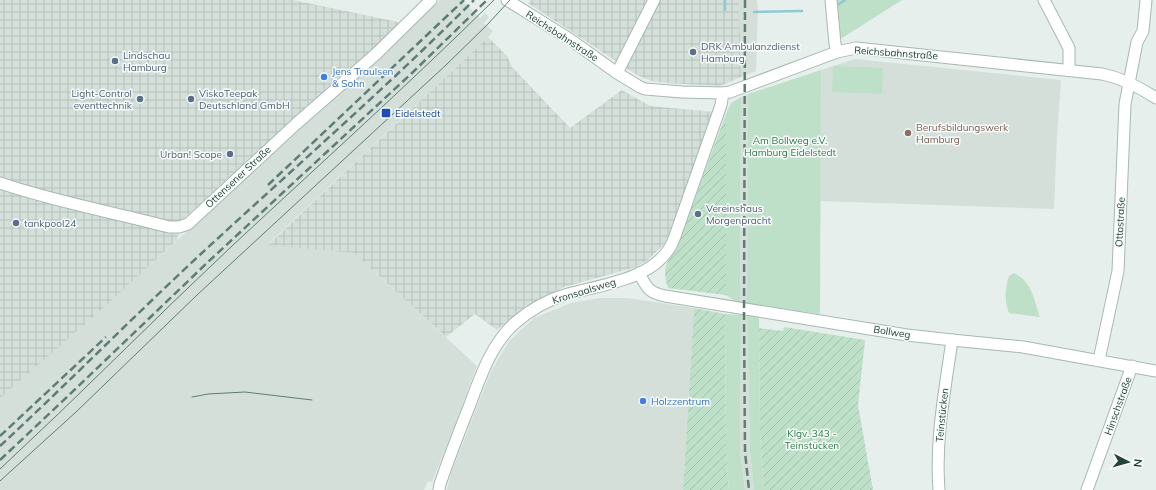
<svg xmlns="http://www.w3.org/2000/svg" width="1156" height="490" font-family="Mulish,sans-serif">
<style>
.built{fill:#d4dfda}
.industrial{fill:url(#industrial-grid)}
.green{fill:#bfe0c8}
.garden{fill:url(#garden-furrows)}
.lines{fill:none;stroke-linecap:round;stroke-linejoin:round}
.stream{stroke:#8ec9d4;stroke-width:2.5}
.minor-casing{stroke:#a8b8b2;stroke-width:13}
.minor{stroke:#fff;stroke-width:11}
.tram{stroke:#5f7d75;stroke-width:1}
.rail{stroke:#5f7d75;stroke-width:2.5;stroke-dasharray:8 4;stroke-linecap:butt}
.service-dot{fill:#5c6f8a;stroke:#f7fbf9;stroke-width:1.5}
.shop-dot{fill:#3f7fe0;stroke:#f7fbf9;stroke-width:1.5}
.transit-dot{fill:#1a4fb4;stroke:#f7fbf9;stroke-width:1.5}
.education-dot{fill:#8d6e63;stroke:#f7fbf9;stroke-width:1.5}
.labels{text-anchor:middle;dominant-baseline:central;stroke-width:3;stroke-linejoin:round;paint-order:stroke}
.street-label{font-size:10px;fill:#24423a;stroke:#f7fbf9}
.service-label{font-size:10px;fill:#4e5e75;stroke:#f7fbf9;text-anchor:start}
.shop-label{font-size:10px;fill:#366cbe;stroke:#f7fbf9;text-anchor:start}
.transit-label{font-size:10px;fill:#164399;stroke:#f7fbf9;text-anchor:start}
.education-label{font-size:10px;fill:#785e54;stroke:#f7fbf9;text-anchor:start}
.park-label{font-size:10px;fill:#2d7a4b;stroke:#f7fbf9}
</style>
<defs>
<pattern id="industrial-grid" width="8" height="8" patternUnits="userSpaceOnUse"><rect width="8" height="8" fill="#d4dfda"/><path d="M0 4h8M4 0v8" fill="none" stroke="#b6c1bc"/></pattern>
<pattern id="garden-furrows" width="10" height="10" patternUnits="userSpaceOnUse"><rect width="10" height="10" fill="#bfe0c8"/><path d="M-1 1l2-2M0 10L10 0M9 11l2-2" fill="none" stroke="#a4c1ad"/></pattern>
</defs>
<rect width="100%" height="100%" fill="#e6efeb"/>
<g class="built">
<path d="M440 0H462L480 18 485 13 489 17 484 23 493 31 488 37 268 244 354 253 477 366 454 427 432 482 428 481 424 490H0V398L17 383 0 231 84 325 335 96 374 64Z"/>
<path d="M739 0H757L758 8 756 71 741 77Z"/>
<path d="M855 59 1061 80 1057 135 1054 209 820 201 821 70Z"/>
<path d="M748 94 747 303 740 302 741 97Z"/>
<path d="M600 298H628L694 308 683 490H447L451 473 491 371 509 341 534 318 571 303Z"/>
<path d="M741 315H747L750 452 754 490H745L740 452Z"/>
</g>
<g class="industrial">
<path d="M0 0H293L403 23 183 219 177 240 100 311 0 398Z"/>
<path d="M531 0H739L741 77 720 86 667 83 651 81 637 75 528 3Z"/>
<path d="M488 37 507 56 512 67 570 128 622 90 650 106 715 112 670 238 648 260 636 267 564 287 526 306 497 330 475 314 446 337 354 253 268 245Z"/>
</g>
<g class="green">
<path d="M837 0H902L842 38 839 33Z"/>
<path d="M833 66 883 68 882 94 832 92Z"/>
<path d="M821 70 820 314 747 303 748 94Z"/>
<path d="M741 97 740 302 735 301 726 295V114L731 103Z"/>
<path d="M1014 273C1032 281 1034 300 1040 317L1009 313C1004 301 1005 288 1009 276Z"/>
<path d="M725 314 741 315 740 452 745 490H729L726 452Z"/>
<path d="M747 315 759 318 760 435 764 490H754L750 452Z"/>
</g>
<g class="garden">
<path d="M726 114V295L668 288C662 270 665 264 676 250Z"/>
<path d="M694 308 725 314 726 452 729 490H683Z"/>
<path d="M784 327 865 340 858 405 873 490H764L760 435 759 328 783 331Z"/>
</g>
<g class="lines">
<g class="stream">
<path d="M839 4 845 0"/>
<path d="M725 10V0"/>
<path d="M754 12 802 11"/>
</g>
<g class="minor-casing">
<g id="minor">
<path d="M507 0 571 40 617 73 640 87 645 89 682 92 723 93 730 92 837 52 856 48 1102 74C1122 78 1139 87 1156 98"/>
<path d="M831 0 835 44 837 52"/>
<path d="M1044 0 1069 48V70"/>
<path d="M617 73 654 0"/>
<path d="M0 183C55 202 113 212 169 227H179L188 224 296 124 376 54 431 0"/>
<path d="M639 273C647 288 648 292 665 296L907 335 952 340 1023 347 1156 371"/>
<path d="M1099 360 1118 271 1125 104 1137 42 1143 31 1146 0"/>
<path d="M439 490 440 484C449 458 459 432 469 407 480 378 491 344 515 323 530 310 550 299 568 294 604 284 659 279 674 239L721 105 723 93"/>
<path d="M939 490C935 440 945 390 952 340"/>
<path d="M1087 490 1132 366"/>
</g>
</g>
<use href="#minor" class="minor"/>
<g class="tram">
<path d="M192 397 208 394 245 392 312 400"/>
<path d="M0 469C79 396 154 319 232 246 320 164 409 84 494 0"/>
<path d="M0 481 76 412 197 295 446 65 487 25 510 0"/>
</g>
<g class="rail">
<path d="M745 0 744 315 745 452 749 490"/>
<path d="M268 185 464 0"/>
<path d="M0 436 106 337"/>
<path d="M0 446C69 382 135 315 203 252 294 168 387 87 474 0"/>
<path d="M0 460 67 397 208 262 412 73 487 0"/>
</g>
</g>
<g class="service-dot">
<circle cx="693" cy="52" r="4"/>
<circle cx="115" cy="61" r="4"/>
<circle cx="140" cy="99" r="4"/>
<circle cx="191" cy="99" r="4"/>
<circle cx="230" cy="154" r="4"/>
<circle cx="698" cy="214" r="4"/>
<circle cx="16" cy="223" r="4"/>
</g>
<g class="shop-dot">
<circle cx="324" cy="77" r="4"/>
<circle cx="643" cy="401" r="4"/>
</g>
<rect class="transit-dot" x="381" y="108" width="10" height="10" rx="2"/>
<circle class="education-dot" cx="908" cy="133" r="4"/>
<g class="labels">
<g class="street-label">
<text transform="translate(562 36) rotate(33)">Reichsbahnstraße</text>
<text transform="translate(896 53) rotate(4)">Reichsbahnstraße</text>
<text transform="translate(238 177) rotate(-43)">Ottensener Straße</text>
<text transform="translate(1120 222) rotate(-87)">Ottostraße</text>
<text transform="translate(584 291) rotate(-17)">Kronsaalsweg</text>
<text transform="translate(892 332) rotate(9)">Bollweg</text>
<text transform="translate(1118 406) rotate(-70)">Hinschstraße</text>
<text transform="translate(942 415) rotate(-84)">Teinstücken</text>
</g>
<g class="service-label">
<text x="701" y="46">DRK Ambulanzdienst<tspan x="701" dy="12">Hamburg</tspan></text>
<text x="123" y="55">Lindschau<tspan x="123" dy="12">Hamburg</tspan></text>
<text x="132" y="93" text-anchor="end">Light-Control<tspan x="132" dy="12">eventtechnik</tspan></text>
<text x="199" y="93">ViskoTeepak<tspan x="199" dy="12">Deutschland GmbH</tspan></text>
<text x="222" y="154" text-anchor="end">Urban! Scope</text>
<text x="706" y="208">Vereinshaus<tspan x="706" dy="12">Morgenpracht</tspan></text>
<text x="24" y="223">tankpool24</text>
</g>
<g class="shop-label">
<text x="332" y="71">Jens Traulsen<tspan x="332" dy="12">&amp; Sohn</tspan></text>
<text x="651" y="401">Holzzentrum</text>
</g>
<g class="transit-label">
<text x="395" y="113">Eidelstedt</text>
</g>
<g class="education-label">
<text x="916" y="127">Berufsbildungswerk<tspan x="916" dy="12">Hamburg</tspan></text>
</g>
<g class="park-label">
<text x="790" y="140">Am Bollweg e.V.<tspan x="790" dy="12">Hamburg Eidelstedt</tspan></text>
<text x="812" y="433">Klgv. 343 -<tspan x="812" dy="12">Teinstücken</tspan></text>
</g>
</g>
<g transform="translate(1128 462) rotate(96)" stroke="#f7fbf9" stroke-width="3" paint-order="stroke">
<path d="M0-3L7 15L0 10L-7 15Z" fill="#24423a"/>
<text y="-6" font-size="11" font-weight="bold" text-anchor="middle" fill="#24423a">N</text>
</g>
</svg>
